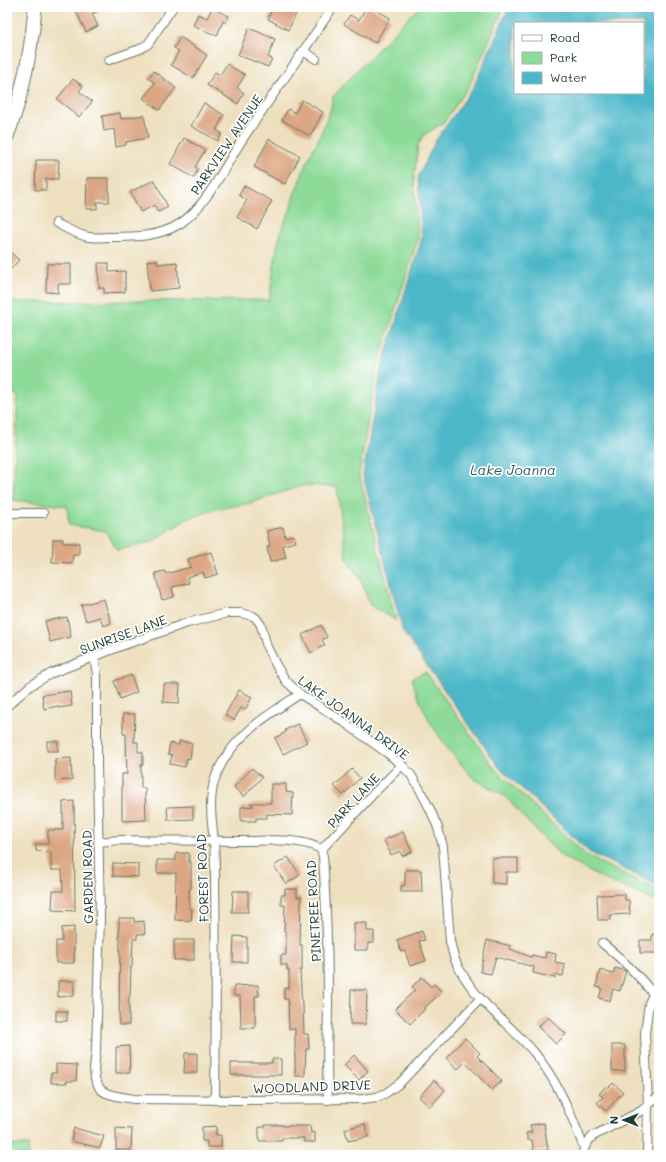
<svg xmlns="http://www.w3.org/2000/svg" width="666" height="1162" font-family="Mali,sans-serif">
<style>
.green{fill:#8edb99;stroke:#568c66}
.water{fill:#4cb7c8;stroke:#367a7e;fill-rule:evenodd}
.building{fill:#dca683}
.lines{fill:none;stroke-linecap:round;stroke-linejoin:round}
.minor-casing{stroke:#677665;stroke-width:10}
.primary-casing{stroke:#677665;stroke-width:15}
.minor{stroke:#fff;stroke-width:8}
.primary{stroke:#fff;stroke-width:13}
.labels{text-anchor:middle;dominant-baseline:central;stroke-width:3.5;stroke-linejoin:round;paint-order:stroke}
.street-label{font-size:13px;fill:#1f3d34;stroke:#fff}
.water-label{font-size:14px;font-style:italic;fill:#2c6260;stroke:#fff}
</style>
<rect width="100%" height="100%" fill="#fff"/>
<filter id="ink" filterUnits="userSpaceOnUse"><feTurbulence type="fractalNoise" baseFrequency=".025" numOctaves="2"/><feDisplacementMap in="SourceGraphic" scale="8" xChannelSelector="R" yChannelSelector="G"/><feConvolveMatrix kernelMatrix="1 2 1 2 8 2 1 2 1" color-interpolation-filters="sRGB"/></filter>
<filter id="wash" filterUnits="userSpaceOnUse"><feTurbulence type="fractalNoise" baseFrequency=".012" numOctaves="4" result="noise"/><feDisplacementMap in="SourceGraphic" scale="16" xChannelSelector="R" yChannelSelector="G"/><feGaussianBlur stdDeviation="0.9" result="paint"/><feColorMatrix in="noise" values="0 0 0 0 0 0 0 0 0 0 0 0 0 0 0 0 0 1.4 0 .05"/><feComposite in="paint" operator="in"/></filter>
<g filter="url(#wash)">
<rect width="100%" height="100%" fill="#eee0bf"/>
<g class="green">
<path d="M419 7H504L469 86 444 122 424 135 418 145 414 179 418 238 377 368 359 474 396 621 395 620 370 605 360 578 347 560 337 487 304 485 250 503 217 509 187 519 152 542 117 550 106 531 69 525 67 506 13 500 18 396 7 389V302L269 300 277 247 283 225 290 211 293 198 309 157 320 136 331 108 332 98 351 77Z"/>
<path d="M426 672 495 769 587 856 659 891V902L603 879 561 856 528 822 506 797 473 778 448 749 431 724 417 695 412 678Z"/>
<path d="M28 1145 29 1155H7V1146Z"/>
</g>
<path class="water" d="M509 7H659V886L589 852 499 767 403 632 363 475 381 369 422 238 418 177 436 140 473 88ZM515 23H643V93H515Z"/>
<g id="blocks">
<g class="building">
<path d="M74 7H106L92 14 98 26 86 32Z"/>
<path d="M261 7H293L298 10 288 30 268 19 271 12Z"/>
<path d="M366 7H371L390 18 375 43 344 24 350 15 359 20Z"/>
<path d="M212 8 229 16 226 23 223 21 217 36 193 25 198 14 207 18Z"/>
<path d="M249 28 275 39 268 57 272 59 268 67 238 55Z"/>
<path d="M180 37 207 55 193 78 171 65 179 51 174 48Z"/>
<path d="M227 64 245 75 237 88 244 93 238 104 207 85 215 72 220 75Z"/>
<path d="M154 71 176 88 159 110 143 98 155 83 148 78Z"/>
<path d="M73 79 83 86 79 91 92 102 79 117 57 99Z"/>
<path d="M302 100 323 112 310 136 282 120 288 109 295 113Z"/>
<path d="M204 103 224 115 216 130 222 133 218 141 191 126Z"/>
<path d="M120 113 121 119 144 115 148 138 126 142V145L116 147 114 129 104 131 102 116Z"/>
<path d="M184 138 205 150 195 167 198 169 194 178 170 164Z"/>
<path d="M269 139 300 156 285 184 254 167Z"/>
<path d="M36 160H59L58 179H46V190H35Z"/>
<path d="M87 178H109V202H97V209H86Z"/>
<path d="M154 180 168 207 158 212 155 205 141 212 130 192Z"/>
<path d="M244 186 272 201 257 229 237 217 247 200 239 195Z"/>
<path d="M7 249 19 260 7 273Z"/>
<path d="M157 260V264L177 262 179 288 150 291 147 261Z"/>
<path d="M98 263H109V272L125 271V292L104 293V288H99Z"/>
<path d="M47 264H71V284H58V293L46 292Z"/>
<path d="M283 527 285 537 294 535 296 542 283 545 286 558 270 562 267 547 270 546 267 531Z"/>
<path d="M53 539H63V543H79V555H73L72 563 52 562Z"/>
<path d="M211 552 218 574 205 578 203 572 187 577 189 583 172 587 174 597 162 600 155 573 165 571 166 574 191 567 188 559Z"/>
<path d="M104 599 111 623 103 626 100 617 86 621 81 605Z"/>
<path d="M67 617 71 637 50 642 45 621Z"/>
<path d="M321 625 327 637 322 640 325 645 311 653 302 635Z"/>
<path d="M131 675 137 692 120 699 114 681Z"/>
<path d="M164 684H180L179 703 163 702Z"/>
<path d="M239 690 252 697 245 710 241 708 234 720 225 715Z"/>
<path d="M70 691 72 706 58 708V706L44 709 42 695Z"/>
<path d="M123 714H135L134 742H138V752H143V765H141V788H145L146 820 122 821V774H127L126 734H123Z"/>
<path d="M298 724 307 742 283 754 275 738 286 732 285 730Z"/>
<rect x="47" y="741" width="11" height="10"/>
<path d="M179 741 192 743 190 759 187 758 185 767 170 764 172 755 168 754 170 743 179 745Z"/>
<path d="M71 758 72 780 55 781V759Z"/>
<path d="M252 768 262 777 244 797 234 787Z"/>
<path d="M352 769 360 778 343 795 334 786Z"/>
<path d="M271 784H286V792L293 793 292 815 267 814V818H256V821H241V807L254 806 250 803H271Z"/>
<path d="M74 801 75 911 52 910 53 891H63L62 870H51V852L36 851V844H48V830H63V802Z"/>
<path d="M193 806V819L168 820 167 807Z"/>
<path d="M403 832 412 852 402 856 400 851 391 855 384 840Z"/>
<path d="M176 853H189V862H191V889H189V909H192L191 921 175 920 176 873H157V860H176Z"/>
<path d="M288 857 300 875 286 884 274 866Z"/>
<path d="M492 858H518V872H506V884L492 883Z"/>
<path d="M113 863 138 864V877L113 876Z"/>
<path d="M405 870H421L422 892H401V886L405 885Z"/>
<path d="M285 889H297V897H301L300 945H302V970H300L302 1006H303L304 1034H308L309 1049H306L305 1076H295V1029H289L288 999H284V988H289V970H287V965H281V955H286V932H284L285 905H281V895H285Z"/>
<path d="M233 891H248V912H232Z"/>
<path d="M625 894V900H629L630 914 610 915 611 920H598L597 895Z"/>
<path d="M119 918H134V922L144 921 145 934H137V939H133L132 967H131L130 996H129V1025H119L120 939H119Z"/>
<path d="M354 923H367V931H374V943H368V950H354Z"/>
<path d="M74 927V963H56V941H62V928Z"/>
<path d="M422 931 425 940 419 941 426 961 410 966 405 951 401 952 397 940Z"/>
<path d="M652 934H659V953H640V940H652Z"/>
<path d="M234 936 247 937V962H233Z"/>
<rect x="174" y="940" width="20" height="20"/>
<path d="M487 940 511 946 510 949 531 957 532 955 545 958 546 952 556 954 555 962 565 964 563 976 555 975V978L533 973 534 967 496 957 491 974 480 972Z"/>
<path d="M615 968 626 971 620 991 613 989 610 1001 599 998 602 988 596 987 600 970 613 974Z"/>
<path d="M422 977 431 987 434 984 442 992 424 1008 425 1009 410 1024 395 1009 415 990 412 987Z"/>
<path d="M58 981H74V996L58 997Z"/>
<path d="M258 985 259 996H255V1028H241L240 996H234V986Z"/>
<path d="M351 990H367L366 1024H350Z"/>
<rect x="56" y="1011" width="11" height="10"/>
<path d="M548 1017 566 1034 556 1044 538 1027Z"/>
<path d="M465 1038 480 1053 477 1056 502 1081 492 1090 465 1062 458 1069 446 1058Z"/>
<rect x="612" y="1045" width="13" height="26"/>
<path d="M129 1046 130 1073H116V1047Z"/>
<path d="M185 1053H197V1073H184Z"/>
<path d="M354 1055 368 1071 359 1080 344 1065Z"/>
<path d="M272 1059H281V1075H231V1063H272Z"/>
<path d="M56 1064 77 1065 76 1081H67V1083H51V1073H56Z"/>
<path d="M434 1080 445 1090 430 1107 419 1097Z"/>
<path d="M613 1083 623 1092 606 1111 597 1103 603 1097 599 1094 606 1086 608 1088Z"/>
<path d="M544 1123 548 1150 534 1152 532 1140H528L526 1133 532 1132 530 1125Z"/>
<path d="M365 1124 368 1137 348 1141 345 1129Z"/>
<path d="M265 1125H283V1126H310L311 1133 315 1132V1142H304V1138H282V1141H259V1127H265Z"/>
<path d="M216 1126V1135H221V1147H207V1141H202V1127Z"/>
<path d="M74 1128 104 1136 100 1148 71 1141Z"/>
<path d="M116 1128 132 1129 131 1150H116Z"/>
</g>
</g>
</g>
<g filter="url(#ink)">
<use href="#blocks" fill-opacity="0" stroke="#677665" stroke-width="1"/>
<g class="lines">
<g class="minor-casing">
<g id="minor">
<path d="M303 51 316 59"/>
<path d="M109 60 140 49 148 44 173 7"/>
<path d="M56 223C66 228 77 235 89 237 96 238 104 237 111 237 134 237 160 237 181 223 207 205 225 166 242 140 272 96 303 52 333 7"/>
<path d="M7 513H43"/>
<path d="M94 657 97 674V766L100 917 96 1050 94 1069 95 1079 100 1089 106 1093 116 1096 134 1099 244 1100 363 1099 377 1097 386 1093 400 1083 480 999"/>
<path d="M7 706 30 686 52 673 121 646 187 623 227 613H240L253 616 256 618 261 625 267 647 277 667 286 681 300 694 344 722 387 753 402 765 411 775 419 788 430 809 438 828 443 847 450 941C452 949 453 957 457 964 458 968 461 971 463 975 481 1005 510 1025 533 1051 557 1080 571 1113 584 1148"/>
<path d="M98 842 119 840C160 841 200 840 241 841 269 841 293 837 319 848L321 850 323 856C326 903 328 951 328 999 328 1032 326 1066 328 1100"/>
<path d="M321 850 375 792 402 765"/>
<path d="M602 943C622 959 639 975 654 995"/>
<path d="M215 1100C216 1025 216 951 215 876 215 865 215 854 214 843 213 826 209 809 212 792 213 782 217 772 222 763 239 732 271 713 300 694"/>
<path d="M582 1155C584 1147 587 1142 593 1136L641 1111 659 1096"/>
<path d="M647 1155 648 1106 645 1033 649 1003 652 997 659 992"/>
</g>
</g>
<g class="primary-casing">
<path id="primary" d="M7 136C13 121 17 107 21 92 28 64 33 36 35 7"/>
</g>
<use href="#minor" class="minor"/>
<use href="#primary" class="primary"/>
</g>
</g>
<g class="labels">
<g class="street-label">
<text transform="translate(226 144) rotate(-56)">PARKVIEW AVENUE</text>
<text transform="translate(123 634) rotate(-20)">SUNRISE LANE</text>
<text transform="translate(354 717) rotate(36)">LAKE JOANNA DRIVE</text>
<text transform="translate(353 800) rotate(-47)">PARK LANE</text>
<text transform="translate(87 877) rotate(-91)">GARDEN ROAD</text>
<text transform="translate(202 878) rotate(-92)">FOREST ROAD</text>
<text transform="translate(313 911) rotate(-93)">PINETREE ROAD</text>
<text transform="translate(312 1086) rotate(-2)">WOODLAND DRIVE</text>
</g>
<g class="water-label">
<text x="513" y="469">Lake Joanna</text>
</g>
</g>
<rect width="666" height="1162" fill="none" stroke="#fff" stroke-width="24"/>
<rect x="514" y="22" width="130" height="72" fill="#ffffff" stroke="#a5b1ae"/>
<rect x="522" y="35" width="20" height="6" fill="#ffffff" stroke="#a5b1ae"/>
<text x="550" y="42" font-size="12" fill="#1f3d34">Road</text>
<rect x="522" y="52" width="20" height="12" fill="#8edb99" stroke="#a5b1ae"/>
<text x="550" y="62" font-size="12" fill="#1f3d34">Park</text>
<rect x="522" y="72" width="20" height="12" fill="#4cb7c8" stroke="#a5b1ae"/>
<text x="550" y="82" font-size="12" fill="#1f3d34">Water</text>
<g transform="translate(624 1120) rotate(270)" stroke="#ffffff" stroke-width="3" paint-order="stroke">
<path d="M0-3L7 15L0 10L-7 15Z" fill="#1f3d34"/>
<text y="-6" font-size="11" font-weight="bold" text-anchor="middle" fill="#1f3d34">N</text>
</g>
</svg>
